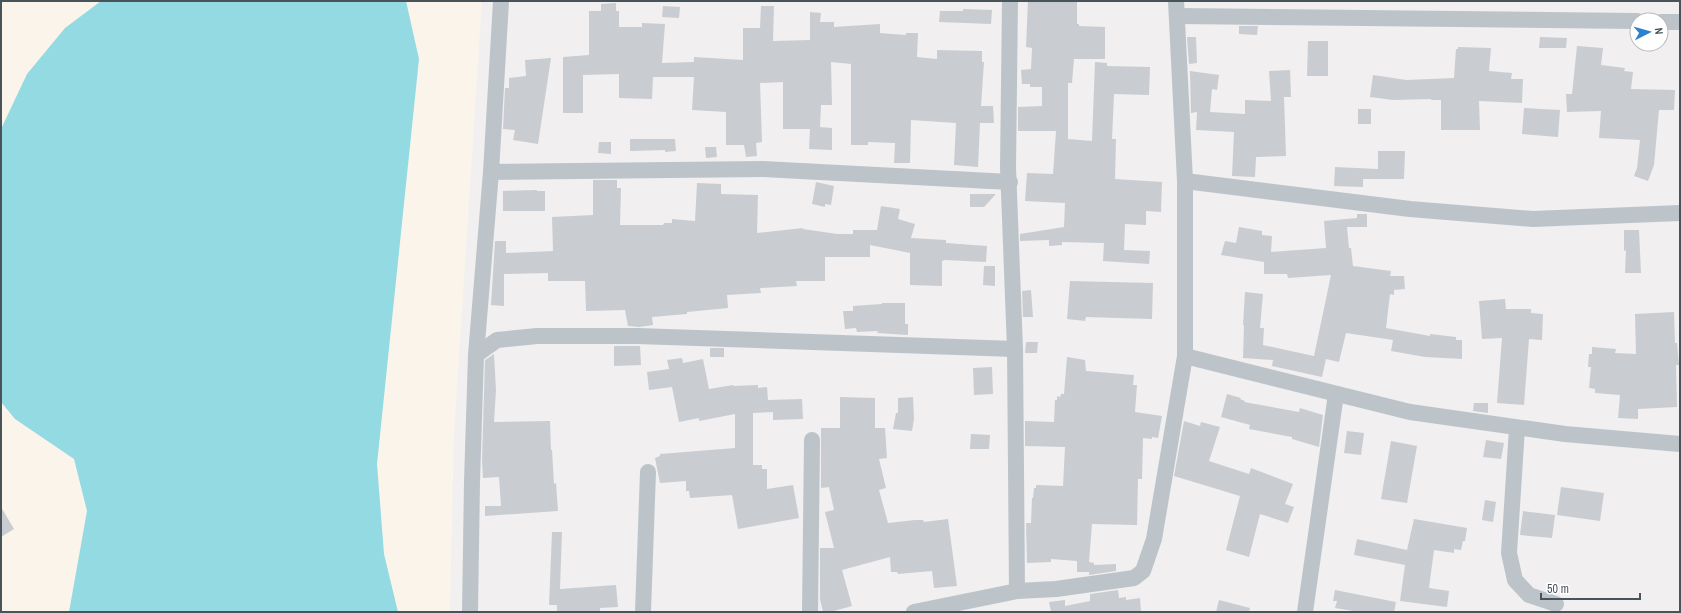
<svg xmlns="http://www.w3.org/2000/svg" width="1681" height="613" font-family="'Archivo Narrow',sans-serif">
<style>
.commercial{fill:#faf4ea}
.water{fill:#94dae3}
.building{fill:#c9cdd1}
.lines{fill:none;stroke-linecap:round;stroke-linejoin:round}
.minor{stroke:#bcc4ca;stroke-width:16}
</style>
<rect width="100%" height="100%" fill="#f1efef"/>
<path class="commercial" d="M1 1H482L454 435 450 612H1Z"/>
<path class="water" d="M101 1H406L419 59 377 464 384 554 398 612H69L87 511 74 459 15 419 1 402V129L27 74 65 28Z"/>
<g class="building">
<path d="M1028 1H1077V24H1079V26L1105 27V59H1074L1072 83H1068V139L1092 141 1095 62 1107 63V66L1150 67 1149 95 1114 94 1112 139H1116L1115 179 1162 182 1161 212 1146 211V225L1125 224 1124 250 1150 251 1149 264 1103 261 1104 243 1062 242V245L1049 246V240L1020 241V234L1064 227 1065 203 1025 201 1027 173 1053 174 1056 131H1018V107L1042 106V87H1030V84H1022L1021 70 1031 69 1032 48 1026 47Z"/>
<path d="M616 3V11H619V27H642V23L665 24 662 63 694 62V57L743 60V28H760L761 6H774L773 41 810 40V12L821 13 820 22H834V27L880 24V33L906 35V33H918L917 57 937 59V50L982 51V62H984L981 106H993L994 123H980L978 167 954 165 956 123 911 120 910 163H894L895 143 868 142V145H851V64L831 62 832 105H821L820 127 832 128V150L809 149 810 129H783V82L760 83 762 142 756 143 757 156 746 157 744 145H726V112L692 110 694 77H653L652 99 619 98V74L583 75V113H563V57L589 55V11H601V4Z"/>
<path d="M663 6 680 7 679 18 662 17Z"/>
<path d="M963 9 992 10 991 24 939 22 940 11H963Z"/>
<path d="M1239 26H1258L1257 35 1239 34Z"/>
<path d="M1187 37H1196L1197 63 1189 64Z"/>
<path d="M1540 37 1567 38 1566 48H1539Z"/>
<path d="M1308 41H1328V76H1307Z"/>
<path d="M1577 46 1603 48 1601 65 1625 68 1624 71 1633 72 1631 89 1675 90 1674 110H1659L1654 165 1648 181 1634 176 1637 168 1640 140 1599 138 1601 111 1567 112 1566 94H1572Z"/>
<path d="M1458 47 1491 48 1489 71 1512 73 1511 79H1523L1522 103 1479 101 1480 130H1441V100H1431V99L1393 100 1370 97 1373 75 1406 80 1454 78 1456 49H1458Z"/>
<path d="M551 58 538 144 513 140 515 130 503 129 505 88H509V78L526 76 525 60Z"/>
<path d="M1290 70 1291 97H1284L1286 156 1256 157 1255 177 1232 176 1234 132 1196 130 1197 112 1191 113 1190 71 1219 75 1217 90 1212 89 1210 112 1245 114V100L1271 101 1269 71Z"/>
<path d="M1524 108 1560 110 1558 137 1522 134Z"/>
<rect x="1358" y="109" width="13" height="15"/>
<path d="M630 139H675L676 151 665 152V150L630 151Z"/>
<path d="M599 142H611V154L598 153Z"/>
<path d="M705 147H716L717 157 706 158Z"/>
<path d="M1378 151H1405L1404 179H1363V187L1334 186 1335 167 1378 169Z"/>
<path d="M593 180H617V188H621L620 225H663L664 223H672V219L695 221 697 183 721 184V194L758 195 757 233 803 228V229L837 234H853V230H877L881 206 900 209 898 219 915 224 911 238 946 240V243L987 246 986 262 945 260 942 261V286L910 285V253L870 245V257H825V281H796L797 286 760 288 761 293 727 295 728 308 687 312V314L652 317 653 325 639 327 628 326 625 310 586 311 585 281H548V273L504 274V306L491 305 495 241H506V253L553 251 552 217 593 215Z"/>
<path d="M816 182 834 186 831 205 825 204V207L812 204Z"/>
<path d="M537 190V191H545V211H503V191Z"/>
<path d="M970 194H996L984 207H970Z"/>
<path d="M1357 214H1367V227H1347L1349 248H1351L1353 266 1391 271 1390 276H1404L1405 289 1394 290V295L1390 294 1386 328 1430 336V334L1456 337V340H1462V359L1425 357 1391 351 1393 340 1346 333 1339 362 1326 359 1322 377 1272 366 1273 360 1243 358 1244 325H1243L1245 292 1263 294 1260 328H1264L1263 345 1314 356 1331 275 1288 278 1287 274H1264V262L1221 255 1225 241 1236 243 1239 227 1262 231V235L1272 236 1271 252 1326 248 1324 221 1357 218Z"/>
<path d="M1624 230H1639L1641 273H1625L1626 250 1624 251Z"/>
<path d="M984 266H995V286L983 285Z"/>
<path d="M1070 281 1153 283 1152 319 1086 317 1085 321 1067 319Z"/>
<path d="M1031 290 1033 317H1023L1022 291Z"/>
<path d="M1505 299 1506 309H1531V313L1543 314 1542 340 1529 339 1524 405 1497 403 1502 338 1482 339 1479 301Z"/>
<path d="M882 303H905V324H908V335L877 333 878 331 857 332 856 328 845 329 843 311H853V306L882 304Z"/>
<path d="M1674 312 1675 343H1677L1679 365H1676L1677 407 1638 409V419L1618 418 1620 395 1595 393V389L1589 388 1591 367H1588L1589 354H1592V347L1616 349 1615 353 1636 354 1635 314Z"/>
<path d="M1026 342H1038L1037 353H1025Z"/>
<path d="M614 346H640L641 365 614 366Z"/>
<rect x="710" y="348" width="14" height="9"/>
<path d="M494 354 496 390 494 422 550 421 551 450H552L554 484 556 483 558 511 485 516V506H501L499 477 483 478 482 461 485 360Z"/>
<path d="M1067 357 1085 360 1086 371 1134 375 1133 385H1137L1135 412 1162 416 1158 438 1152 437V439L1143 438 1142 479H1138L1137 525 1092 524 1089 562 1094 563V565L1116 564V571L1089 575V572H1077V561L1051 559V562L1027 563 1026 523H1031L1032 498H1033L1034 488H1036V485L1063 486 1065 447 1025 446V421L1054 422 1055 400H1057V396L1060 397 1061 394H1064Z"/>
<path d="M682 358 683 363 703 359 709 389 733 385V386L758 385V388L767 387 768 400 802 399 803 419 773 420V412L753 413V465H762V469H767V489L793 485 799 518 738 529 732 495 690 498 689 491H686V481L660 483 655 458 660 456V454L735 448V414L699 421V418L679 422 672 387 649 390 647 372 669 369 667 360Z"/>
<path d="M992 367 993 394 974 395 973 368Z"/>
<path d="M1227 394 1241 398 1240 399 1245 401 1244 402 1299 412 1300 408 1323 415 1319 447 1292 439V437L1249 429 1250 425 1221 417Z"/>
<path d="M840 397 875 398V428H885L887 458 879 459 886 488 879 490 888 523 915 520H923L924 522 948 519 957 586 934 588 932 571 898 574 897 572H891L890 557 842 570 852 606 830 612H823L820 599V548H834L825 512 834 510 829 487 821 488V428H840Z"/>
<path d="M913 397 914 419 912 431 893 429 896 413H898V398Z"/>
<path d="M1474 403H1488V413L1473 411Z"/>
<path d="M1184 421 1200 426 1201 422 1220 427 1209 461 1249 474 1251 468 1293 484 1285 504 1294 507 1288 523 1260 514 1249 557 1226 550 1240 496 1174 476Z"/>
<path d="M1347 431 1364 433 1361 455 1344 453Z"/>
<path d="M971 434 990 435 989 449H970Z"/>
<path d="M1486 440 1504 443 1501 459 1483 457Z"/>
<path d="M1391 441 1417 446 1407 503 1381 499Z"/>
<path d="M1561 487 1604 493 1600 521 1557 515Z"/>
<path d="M1485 500 1496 502 1493 522 1482 520Z"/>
<path d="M1 507 14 529 1 537Z"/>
<path d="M1523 511 1555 515 1552 538 1520 535Z"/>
<path d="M1414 519 1467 528 1465 541H1463L1461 550 1454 549V553L1434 550 1429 588 1449 591 1447 607 1400 601 1405 565 1354 555 1357 539 1407 550Z"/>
<path d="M552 532H562L560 589 616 585 618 607 600 608V612H557V605H549Z"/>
<path d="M1118 590 1119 598 1126 597V600L1140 598 1141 612H1051L1049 602 1065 600V606L1090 601V594Z"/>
<path d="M1335 590 1396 602 1394 612H1359L1335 608 1337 601H1333Z"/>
<path d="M1219 600 1250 608 1249 612H1216Z"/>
</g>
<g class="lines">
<g class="minor">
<path d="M1010 1 1008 167 1015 349 1017 591"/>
<path d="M1177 16 1637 21"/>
<path d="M1661 22H1680"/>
<path d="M491 172 763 169 1010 182"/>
<path d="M1185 181 1410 209 1533 219 1680 213"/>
<path d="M476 355 497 340 537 336H637L1015 349"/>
<path d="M1185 356 1410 412 1565 434 1680 444"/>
<path d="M1517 428 1509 553 1515 580 1529 595 1556 604"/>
<path d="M470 612 472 482 476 355 491 172 501 1"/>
<path d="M643 612 648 472"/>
<path d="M810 612 812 440"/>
<path d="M914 612 1017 591 1056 589 1134 578 1143 571 1154 539 1185 356V181L1176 1"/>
<path d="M1305 612 1336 394"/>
</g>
</g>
<rect width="1681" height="613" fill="none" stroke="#49545a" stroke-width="4"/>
<g transform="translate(1649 32) rotate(84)"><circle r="19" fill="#ffffff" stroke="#b6bbbd"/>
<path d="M0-3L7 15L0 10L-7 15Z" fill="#2c82ce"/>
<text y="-6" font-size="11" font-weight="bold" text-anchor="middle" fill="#49545a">N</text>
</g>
<path d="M1541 593v6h99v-6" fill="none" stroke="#49545a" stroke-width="2"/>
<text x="1547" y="593" font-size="12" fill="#49545a" stroke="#ffffff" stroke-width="3" paint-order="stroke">50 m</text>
</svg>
